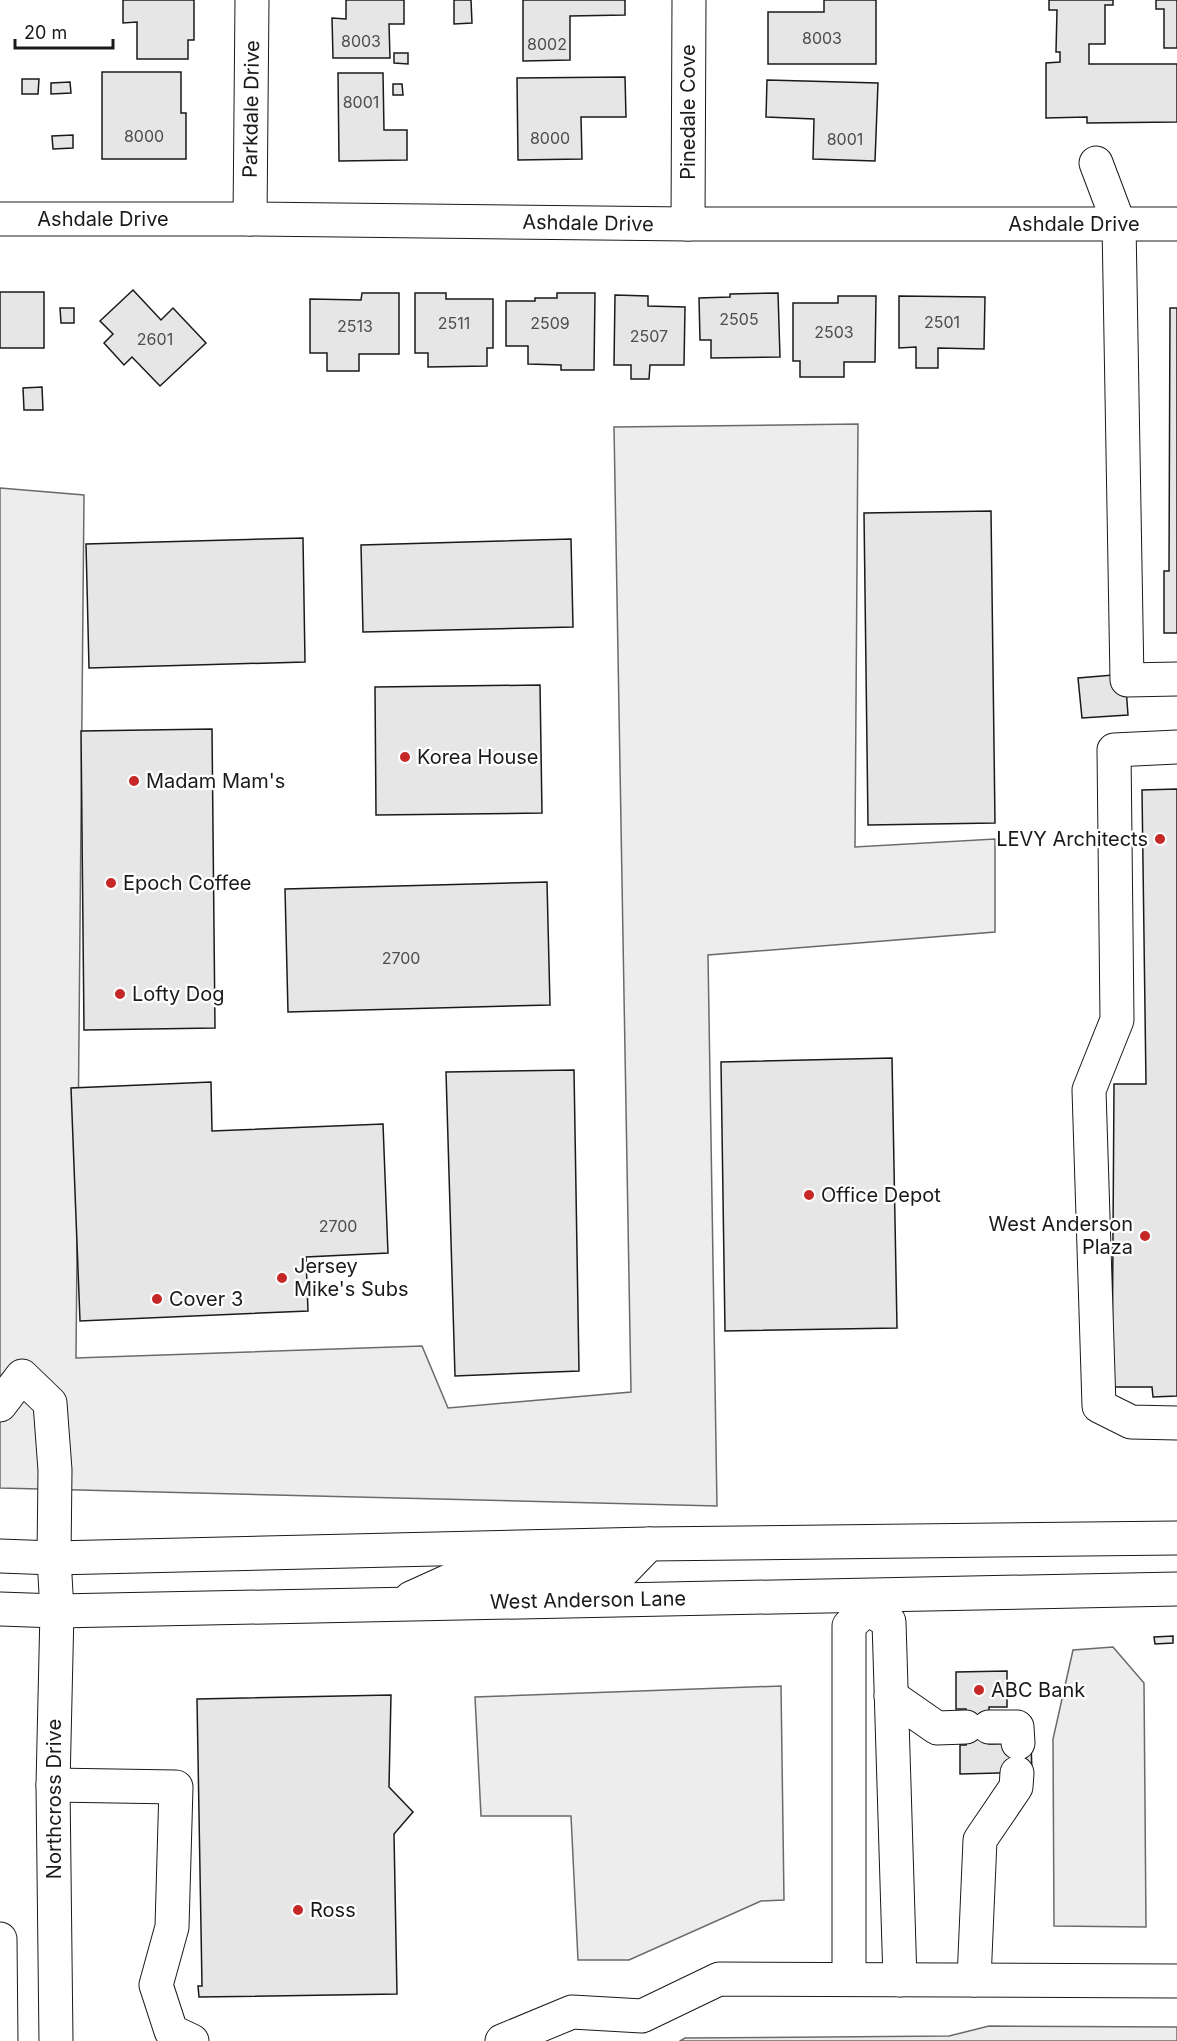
<svg xmlns="http://www.w3.org/2000/svg" width="1177" height="2041" font-family="Inter,sans-serif">
<style>
.built{fill:#ededed;stroke:#6a6a6a;stroke-width:1.5}
.building{fill:#e6e6e6;stroke:#1a1a1a;stroke-width:1.5}
.lines{fill:none;stroke-linecap:round;stroke-linejoin:round}
.minor-casing{stroke:#1a1a1a;stroke-width:35}
.major-casing{stroke:#1a1a1a;stroke-width:35}
.minor{stroke:#fff;stroke-width:33}
.major{stroke:#fff;stroke-width:33}
.poi-dot{fill:#c62828;stroke:#fff;stroke-width:2}
.labels{text-anchor:middle;dominant-baseline:central;stroke-width:4.5;stroke-linejoin:round;paint-order:stroke}
.number-label{font-size:16px;fill:#4d4d4d}
.street-label{font-size:20px;fill:#1a1a1a;stroke:#fff}
.poi-label{font-size:20px;fill:#1a1a1a;stroke:#fff;text-anchor:start}
</style>
<rect width="100%" height="100%" fill="#fff"/>
<g class="built">
<path d="M858 424 855 847 995 839V932L708 955 717 1506 0 1488V488L84 495 76 1358 422 1346 448 1408 631 1392 614 427Z"/>
<path d="M1113 1647 1144 1683 1146 1927 1054 1926 1053 1739 1073 1650Z"/>
<path d="M781 1686 784 1900 761 1901 629 1960H578L571 1816H481L475 1697Z"/>
<path d="M989 2026 1177 2027V2041H680L685 2038 949 2036Z"/>
</g>
<g class="building">
<path d="M123 0H194V40H188V59H137V22L123 23Z"/>
<path d="M346 0H404V24H389L390 58H333L332 18 346 19Z"/>
<path d="M454 0H471L472 23 454 24Z"/>
<path d="M523 0H625V15L570 16V60L523 61Z"/>
<path d="M824 0H876V64H768V12H824Z"/>
<path d="M1049 0H1113V5H1105V44H1089V64H1177V122L1087 123V117L1046 118V63L1060 62V52H1056L1057 10H1049Z"/>
<path d="M1156 0H1177V48H1164V9H1156Z"/>
<path d="M394 53H408V64L394 63Z"/>
<path d="M102 72H181V113H186V159H102Z"/>
<path d="M338 73H383L384 130H407V160L339 161Z"/>
<path d="M625 77 626 117H581L582 159 518 160 517 78Z"/>
<path d="M22 79H39L38 94H22Z"/>
<path d="M767 80 878 83 875 161 813 159 814 119 766 117Z"/>
<path d="M70 82 71 93 51 94V83Z"/>
<path d="M393 84H402L403 95H393Z"/>
<path d="M73 135V148L53 149 52 136Z"/>
<path d="M133 290 161 320 173 308 206 343 160 386 132 357 124 365 104 343 113 334 100 321Z"/>
<rect x="0" y="292" width="44" height="56"/>
<path d="M362 293H399V354H359V371H327V353H310V299L361 300Z"/>
<path d="M415 293H446V299H493V348H487V366L428 367V353H415Z"/>
<path d="M557 293H595L594 370H561V365L528 364V346H506V301H535V298H557Z"/>
<path d="M778 293 780 357 711 358V340H700L699 298 730 297V294Z"/>
<path d="M615 295 648 296V306L685 307 684 365H650L649 379H631V365H614Z"/>
<path d="M838 296H876L875 362H844V377H800V361H793V303H838Z"/>
<path d="M899 296 985 297 984 349 938 348V368H916V347L899 348Z"/>
<path d="M60 308H74V323H61Z"/>
<path d="M1170 308H1177V633H1164V571H1169Z"/>
<path d="M42 387 43 410H24L23 388Z"/>
<path d="M991 511 995 823 868 825 864 513Z"/>
<path d="M303 538 305 662 89 668 86 544Z"/>
<path d="M571 539 573 627 363 632 361 545Z"/>
<path d="M1125 674 1128 715 1082 718 1078 678Z"/>
<path d="M540 685 542 813 376 815 375 687Z"/>
<path d="M212 729 215 1028 84 1030 81 731Z"/>
<path d="M1177 789V1396L1153 1397 1152 1387H1112L1114 1084H1146L1142 790Z"/>
<path d="M547 882 550 1005 288 1012 285 889Z"/>
<path d="M892 1058 897 1328 725 1331 721 1062Z"/>
<path d="M574 1070 579 1371 455 1376 446 1072Z"/>
<path d="M211 1082 212 1131 383 1124 388 1253 306 1257 308 1311 80 1321 71 1088Z"/>
<path d="M1173 1636V1643L1155 1644 1154 1637Z"/>
<path d="M1007 1671V1707H989V1744L1031 1743 1032 1772 960 1774V1745H966V1709H956V1672Z"/>
<path d="M391 1695 389 1787 413 1812 394 1834 397 1994 199 1997 198 1986H202L197 1699Z"/>
</g>
<g class="lines">
<g class="minor-casing">
<g id="minor">
<path d="M1096 163 1119 224 1127 680 1177 679"/>
<path d="M0 219H250L688 224H1177"/>
<path d="M250 219 252 0"/>
<path d="M688 224 689 0"/>
<path d="M1177 747 1114 750 1117 1020 1089 1090 1099 1406 1131 1422 1177 1423"/>
<path d="M0 1405 22 1376 50 1403 55 1470 54 1558 57 1611 53 1785 56 2041"/>
<path d="M867 1608 889 1622 900 1980"/>
<path d="M891 1696 937 1728 966 1727"/>
<path d="M989 1727H1017L1018 1743"/>
<path d="M53 1785 176 1787 172 1927 156 1985 171 2031 192 2041"/>
<path d="M0 1939 1 2041"/>
<path d="M849 1979V1626L867 1608"/>
<path d="M974 1980 980 1840 1016 1787 1017 1773"/>
<path d="M502 2041 572 2012 642 2016 719 1979 1177 1981"/>
</g>
</g>
<g class="major-casing">
<g id="major">
<path d="M0 1556 54 1558 649 1544 1177 1538"/>
<path d="M411 1598 453 1579 618 1576 649 1544"/>
<path d="M0 1609 57 1611 1177 1589"/>
</g>
</g>
<use href="#minor" class="minor"/>
<use href="#major" class="major"/>
</g>
<g class="poi-dot">
<circle cx="405" cy="757" r="6"/>
<circle cx="134" cy="781" r="6"/>
<circle cx="1160" cy="839" r="6"/>
<circle cx="111" cy="883" r="6"/>
<circle cx="120" cy="994" r="6"/>
<circle cx="809" cy="1195" r="6"/>
<circle cx="1145" cy="1236" r="6"/>
<circle cx="282" cy="1278" r="6"/>
<circle cx="157" cy="1299" r="6"/>
<circle cx="979" cy="1690" r="6"/>
<circle cx="298" cy="1910" r="6"/>
</g>
<g class="labels">
<g class="number-label">
<text x="822" y="38">8003</text>
<text x="361" y="41">8003</text>
<text x="547" y="44">8002</text>
<text x="361" y="102">8001</text>
<text x="144" y="136">8000</text>
<text x="550" y="138">8000</text>
<text x="845" y="139">8001</text>
<text x="739" y="319">2505</text>
<text x="942" y="322">2501</text>
<text x="454" y="323">2511</text>
<text x="550" y="323">2509</text>
<text x="355" y="326">2513</text>
<text x="834" y="332">2503</text>
<text x="649" y="336">2507</text>
<text x="155" y="339">2601</text>
<text x="401" y="958">2700</text>
<text x="338" y="1226">2700</text>
</g>
<g class="street-label">
<text transform="translate(251 109) rotate(-89)">Parkdale Drive</text>
<text transform="translate(688 112) rotate(-90)">Pinedale Cove</text>
<text x="103" y="219">Ashdale Drive</text>
<text transform="translate(588 223) rotate(1)">Ashdale Drive</text>
<text x="1074" y="224">Ashdale Drive</text>
<text transform="translate(588 1600) rotate(-1)">West Anderson Lane</text>
<text transform="translate(54 1799) rotate(-90)">Northcross Drive</text>
</g>
<g class="poi-label">
<text x="417" y="757">Korea House</text>
<text x="146" y="781">Madam Mam's</text>
<text x="1148" y="839" text-anchor="end">LEVY Architects</text>
<text x="123" y="883">Epoch Coffee</text>
<text x="132" y="994">Lofty Dog</text>
<text x="821" y="1195">Office Depot</text>
<text x="1133" y="1224" text-anchor="end">West Anderson<tspan x="1133" dy="23">Plaza</tspan></text>
<text x="294" y="1266">Jersey<tspan x="294" dy="23">Mike's Subs</tspan></text>
<text x="169" y="1299">Cover 3</text>
<text x="991" y="1690">ABC Bank</text>
<text x="310" y="1910">Ross</text>
</g>
</g>
<path d="M15 39v9h98v-9" fill="none" stroke="#1a1a1a" stroke-width="3"/>
<text x="24" y="39" font-size="18" fill="#1a1a1a" stroke="#ffffff" stroke-width="4.5" paint-order="stroke">20 m</text>
</svg>
